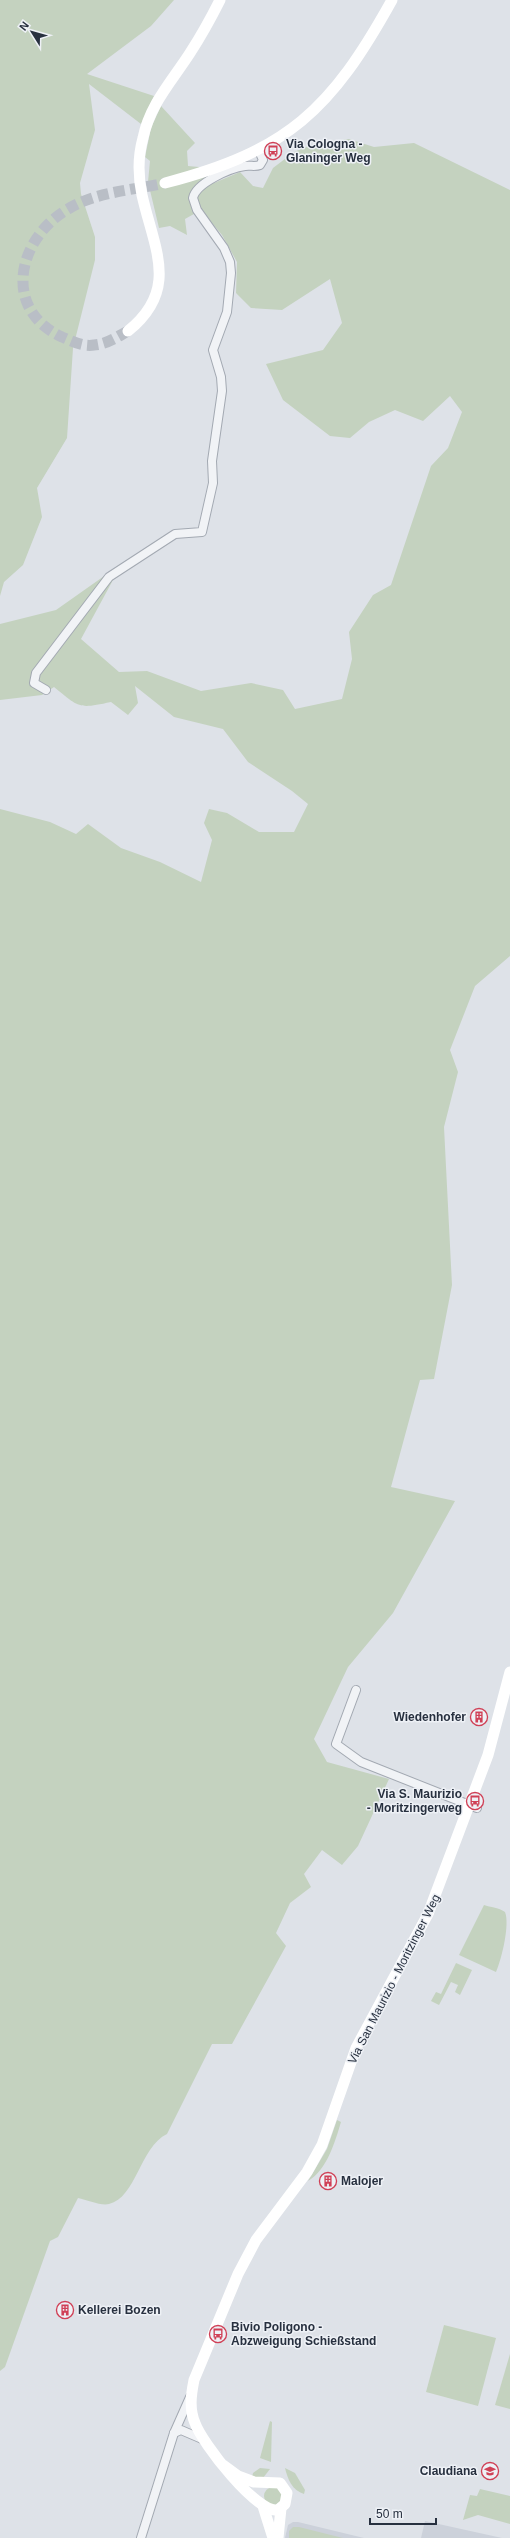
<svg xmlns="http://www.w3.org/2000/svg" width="510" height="2538" font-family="Arial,sans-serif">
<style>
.built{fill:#ccd1da}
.green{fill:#c4d2bf}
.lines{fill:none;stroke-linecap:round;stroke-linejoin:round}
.secondary-tunnel{stroke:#b9bec6;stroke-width:11;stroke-dasharray:11 5.5;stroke-linecap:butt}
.minor-casing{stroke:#a3a9b2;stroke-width:10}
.minor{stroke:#f1f3f6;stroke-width:8}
.secondary{stroke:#fff;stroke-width:11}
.labels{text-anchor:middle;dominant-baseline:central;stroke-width:3;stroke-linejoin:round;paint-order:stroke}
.poi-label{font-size:12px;font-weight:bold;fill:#27303f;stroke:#eef1f6;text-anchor:start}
.street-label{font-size:12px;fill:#27303f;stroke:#eef1f6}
</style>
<rect width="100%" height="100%" fill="#dee2e8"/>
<g class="built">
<path d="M425 2521 502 2538H421Z"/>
<path d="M293 2522H298L364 2538H285L288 2525Z"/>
</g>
<g class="green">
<path d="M0 0H174L151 26 87 74 154 96 141 124 89 84 95 130 80 183 81 194 95 237V260L73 348 67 438 37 488 42 517 23 565 4 582 0 596Z"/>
<path d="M161 106 195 143 187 151 188 166 199 167 214 183 240 172 253 186 263 188 273 168 294 152 316 143 349 139 374 147 414 143 510 190V956L475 986 450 1050 458 1072 444 1127 452 1285 434 1379 420 1380 391 1487 455 1501 393 1613 348 1667 314 1739 327 1762 389 1779 358 1846 342 1865 322 1850 304 1874 311 1887 290 1903 276 1933 286 1946 232 2044H212L167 2134C140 2147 136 2198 109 2204 101 2206 87 2200 78 2198L58 2237 50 2241 5 2367 0 2371V809L50 822 76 834 88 824 121 848 160 862 201 882 212 840 204 823 209 809 227 813 259 832H294L308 804 292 791 248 762 223 729 174 717 135 686 138 703 128 715 111 702C78 709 80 708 54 687L42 695 0 700V624L56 610 107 574 113 580 81 639 119 672 147 671 201 691 251 683 283 690 295 709 342 699 352 659 349 632 373 595 391 585 431 466 448 448 462 412 450 396 423 421 395 410 369 422 350 438 330 436 283 400 266 364 323 350 342 323 330 279 282 310 251 308 236 293 237 262 222 235 201 210 185 219 187 235 170 226 159 228 148 182 150 161 145 157 151 128Z"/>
<path d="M484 1905C490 1907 500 1908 505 1912 510 1924 502 1958 496 1972L459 1955Z"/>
<path d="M456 1963 472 1970 460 1995 455 1992 458 1985 451 1982 439 2005 431 2001 436 1992 441 1994Z"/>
<path d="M337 2120 341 2122C335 2142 327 2170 308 2181L327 2149Z"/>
<path d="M444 2325 496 2338 478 2406 426 2392Z"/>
<path d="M510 2354V2409L495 2405Z"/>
<path d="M270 2421 272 2422 271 2462 260 2458Z"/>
<path d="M260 2468 270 2469 263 2478 252 2477 253 2473Z"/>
<path d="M285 2468 295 2473 305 2490 304 2494C292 2490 288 2480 285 2468Z"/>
<circle cx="273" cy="2496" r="9"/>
<path d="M480 2489 510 2496V2524L478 2515 463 2520 470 2495 477 2496Z"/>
<path d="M293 2527H299L343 2538H289V2531Z"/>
</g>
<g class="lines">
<path class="secondary-tunnel" d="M128 331C117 337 107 344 94 345 83 347 72 341 62 337 1 309 18 238 68 209 95 192 134 190 165 183"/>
<g class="minor-casing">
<g id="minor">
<path d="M46 690 34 683 36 673 109 577 175 534 202 532 213 483 212 461 222 391 221 377 213 350 227 312 231 273 230 262 224 248 197 210 193 198C196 183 230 168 245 166 250 165 255 167 260 165L263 160 259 151"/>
<path d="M356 1690 336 1744 361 1762 477 1808"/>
<path d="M174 2433 181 2430 202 2439"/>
<path d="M141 2538 174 2433 190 2397"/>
</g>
</g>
<use href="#minor" class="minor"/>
<g class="secondary">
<path d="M165 183C288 151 331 110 392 0"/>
<path d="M128 331C180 289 154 249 142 195 138 176 138 156 143 138 150 104 172 81 190 53 201 36 211 18 220 0"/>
<path d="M223 2465 238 2476 254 2482 280 2483 287 2493 285 2504 278 2510C257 2514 202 2443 195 2423 189 2409 191 2395 194 2380L238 2274 256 2240 307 2172 322 2145 356 2048 428 1914 488 1755 510 1672"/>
<path d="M263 2506 273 2538"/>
<path d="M278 2538 281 2508"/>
</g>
</g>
<defs>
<g id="bus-ring" transform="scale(0.9)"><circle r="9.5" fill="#eef1f6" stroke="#d04056" stroke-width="1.5"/><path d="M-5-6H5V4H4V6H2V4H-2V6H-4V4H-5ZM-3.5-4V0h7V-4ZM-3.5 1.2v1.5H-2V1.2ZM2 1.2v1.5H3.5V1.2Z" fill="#d04056"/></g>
<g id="building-ring" transform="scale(0.9)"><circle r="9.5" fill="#eef1f6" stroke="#d04056" stroke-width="1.5"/><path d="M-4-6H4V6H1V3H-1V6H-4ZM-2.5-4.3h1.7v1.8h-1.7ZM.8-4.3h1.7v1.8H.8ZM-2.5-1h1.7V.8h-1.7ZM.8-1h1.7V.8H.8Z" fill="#d04056"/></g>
<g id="university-ring" transform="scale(0.9)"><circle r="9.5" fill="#eef1f6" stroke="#d04056" stroke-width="1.5"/><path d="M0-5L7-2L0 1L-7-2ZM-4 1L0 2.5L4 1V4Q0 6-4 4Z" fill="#d04056"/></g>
</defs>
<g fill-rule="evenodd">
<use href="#bus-ring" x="273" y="151"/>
<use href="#building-ring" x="479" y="1717"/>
<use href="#bus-ring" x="475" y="1801"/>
<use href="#building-ring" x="328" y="2181"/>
<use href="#building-ring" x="65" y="2310"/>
<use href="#bus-ring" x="218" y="2334"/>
<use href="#university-ring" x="490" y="2471"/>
</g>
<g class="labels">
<g class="poi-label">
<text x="286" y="144">Via Cologna -<tspan x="286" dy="14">Glaninger Weg</tspan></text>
<text x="466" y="1717" text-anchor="end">Wiedenhofer</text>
<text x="462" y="1794" text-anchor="end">Via S. Maurizio<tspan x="462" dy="14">- Moritzingerweg</tspan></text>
<text x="341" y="2181">Malojer</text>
<text x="78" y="2310">Kellerei Bozen</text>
<text x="231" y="2327">Bivio Poligono -<tspan x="231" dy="14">Abzweigung Schießstand</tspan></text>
<text x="477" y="2471" text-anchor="end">Claudiana</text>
</g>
<g class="street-label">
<text transform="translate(394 1979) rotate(-63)">Via San Maurizio - Moritzinger Weg</text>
</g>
</g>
<g transform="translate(32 32) rotate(307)" stroke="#eef1f6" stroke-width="3" paint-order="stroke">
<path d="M0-3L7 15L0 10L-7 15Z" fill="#27303f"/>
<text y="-6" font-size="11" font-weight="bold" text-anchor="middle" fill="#27303f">N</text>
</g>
<path d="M370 2518v6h66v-6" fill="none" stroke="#27303f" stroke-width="2"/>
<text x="376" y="2518" font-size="12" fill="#27303f" stroke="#eef1f6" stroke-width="3" paint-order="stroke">50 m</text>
</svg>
